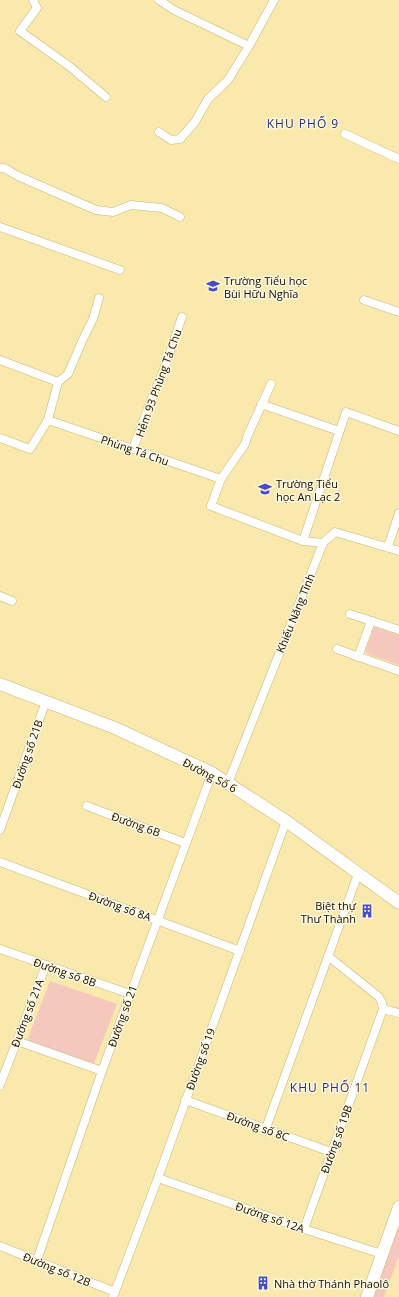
<svg xmlns="http://www.w3.org/2000/svg" width="399" height="1297" font-family="'Open Sans',sans-serif">
<style>
.green{fill:#f5c8bd}
.lines{fill:none;stroke-linecap:round;stroke-linejoin:round}
.street-casing{stroke:#c5b57a;stroke-width:9}
.secondary-casing{stroke:#c5b57a;stroke-width:13}
.street{stroke:#fff;stroke-width:8}
.secondary{stroke:#fff;stroke-width:12}
.labels{text-anchor:middle;dominant-baseline:central;stroke-width:3;stroke-linejoin:round;paint-order:stroke}
.poi-label{font-size:11px;fill:#130d00;stroke:#fdf7df;text-anchor:start}
.street-label{font-size:11px;fill:#130d00;stroke:#fdf7df}
.neighbourhood-label{font-size:12px;letter-spacing:1px;fill:#2a326c;stroke:#fdf7df}
</style>
<rect width="100%" height="100%" fill="#fae9ad"/>
<g class="green">
<path d="M374 627 399 635V665L365 653Z"/>
<path d="M50 981 117 1004 93 1066 26 1043Z"/>
<path d="M399 1222V1256L384 1297H371Z"/>
</g>
<g class="lines">
<g class="street-casing">
<g id="street">
<path d="M33 0 37 8 20 31 69 66 106 97"/>
<path d="M159 0 174 10 249 46"/>
<path d="M159 132 171 140 180 139 195 122 208 99 228 80 249 46 274 0"/>
<path d="M345 134 399 159"/>
<path d="M0 168H4L18 176 96 210 113 212 131 205 162 208 180 217"/>
<path d="M0 227 120 270"/>
<path d="M364 300 399 312"/>
<path d="M0 360 58 382 48 420"/>
<path d="M58 382 68 374 83 339 93 319 99 298"/>
<path d="M261 404 339 431"/>
<path d="M0 438 30 449 48 420 221 479 211 506 303 541 323 543"/>
<path d="M133 449 150 403 166 364 182 317"/>
<path d="M221 479 245 444 247 437 271 384"/>
<path d="M303 541 346 412 399 431"/>
<path d="M388 547 399 513"/>
<path d="M0 596 12 601"/>
<path d="M350 614 399 630"/>
<path d="M337 649 399 671"/>
<path d="M358 657 371 621"/>
<path d="M228 783 323 543 335 532 399 551"/>
<path d="M87 806 185 843"/>
<path d="M0 830 46 701"/>
<path d="M0 862 240 951"/>
<path d="M0 949 130 994"/>
<path d="M383 1009 399 1013"/>
<path d="M17 1041 102 1071"/>
<path d="M0 1085 46 965"/>
<path d="M185 1100 331 1152"/>
<path d="M266 1128 358 874"/>
<path d="M158 1178 304 1229 382 1254"/>
<path d="M304 1229 383 1009 382 1003 379 997 328 956"/>
<path d="M0 1246 115 1292"/>
<path d="M37 1260 102 1071 212 773"/>
<path d="M113 1297 158 1178 286 821"/>
</g>
</g>
<g class="secondary-casing">
<g id="secondary">
<path d="M0 684 115 728 212 773 286 821 399 903"/>
<path d="M367 1297 399 1207"/>
</g>
</g>
<use href="#street" class="street"/>
<use href="#secondary" class="secondary"/>
</g>
<defs>
<g id="school-bare" transform="scale(1.08)"><path d="M0-5L7-2L0 1L-7-2ZM-4 1L0 2.5L4 1V4Q0 6-4 4Z" fill="#454ec2" stroke="#fdf7df" stroke-width="2.5" paint-order="stroke"/></g>
<g id="building-bare" transform="scale(1.08)"><path d="M-4-6H4V6H1V3H-1V6H-4ZM-2.5-4.3h1.7v1.8h-1.7ZM.8-4.3h1.7v1.8H.8ZM-2.5-1h1.7V.8h-1.7ZM.8-1h1.7V.8H.8Z" fill="#454ec2" stroke="#fdf7df" stroke-width="2.5" paint-order="stroke"/></g>
</defs>
<g fill-rule="evenodd">
<use href="#school-bare" x="213" y="286"/>
<use href="#school-bare" x="265" y="489"/>
<use href="#building-bare" x="367" y="911"/>
<use href="#building-bare" x="263" y="1283"/>
</g>
<g class="labels">
<g class="poi-label">
<text x="224" y="280">Trường Tiểu học<tspan x="224" dy="13">Bùi Hữu Nghĩa</tspan></text>
<text x="276" y="483">Trường Tiểu<tspan x="276" dy="13">học An Lạc 2</tspan></text>
<text x="356" y="905" text-anchor="end">Biệt thự<tspan x="356" dy="13">Thư Thành</tspan></text>
<text x="274" y="1283">Nhà thờ Thánh Phaolô</text>
</g>
<g class="street-label">
<text transform="translate(158 383) rotate(-70)">Hẻm 93 Phùng Tá Chu</text>
<text transform="translate(135 450) rotate(19)">Phùng Tá Chu</text>
<text transform="translate(295 613) rotate(-68)">Khiếu Năng Tĩnh</text>
<text transform="translate(27 754) rotate(-71)">Đường số 21B</text>
<text transform="translate(210 775) rotate(28)">Đường Số 6</text>
<text transform="translate(136 824) rotate(20)">Đường 6B</text>
<text transform="translate(120 906) rotate(20)">Đường số 8A</text>
<text transform="translate(65 972) rotate(19)">Đường số 8B</text>
<text transform="translate(27 1013) rotate(-69)">Đường số 21A</text>
<text transform="translate(122 1016) rotate(-70)">Đường số 21</text>
<text transform="translate(200 1059) rotate(-70)">Đường số 19</text>
<text transform="translate(258 1126) rotate(20)">Đường số 8C</text>
<text transform="translate(336 1139) rotate(-70)">Đường số 19B</text>
<text transform="translate(270 1217) rotate(19)">Đường số 12A</text>
<text transform="translate(57 1269) rotate(22)">Đường số 12B</text>
</g>
<g class="neighbourhood-label">
<text x="303" y="123">KHU PHỐ 9</text>
<text x="330" y="1087">KHU PHỐ 11</text>
</g>
</g>
</svg>
